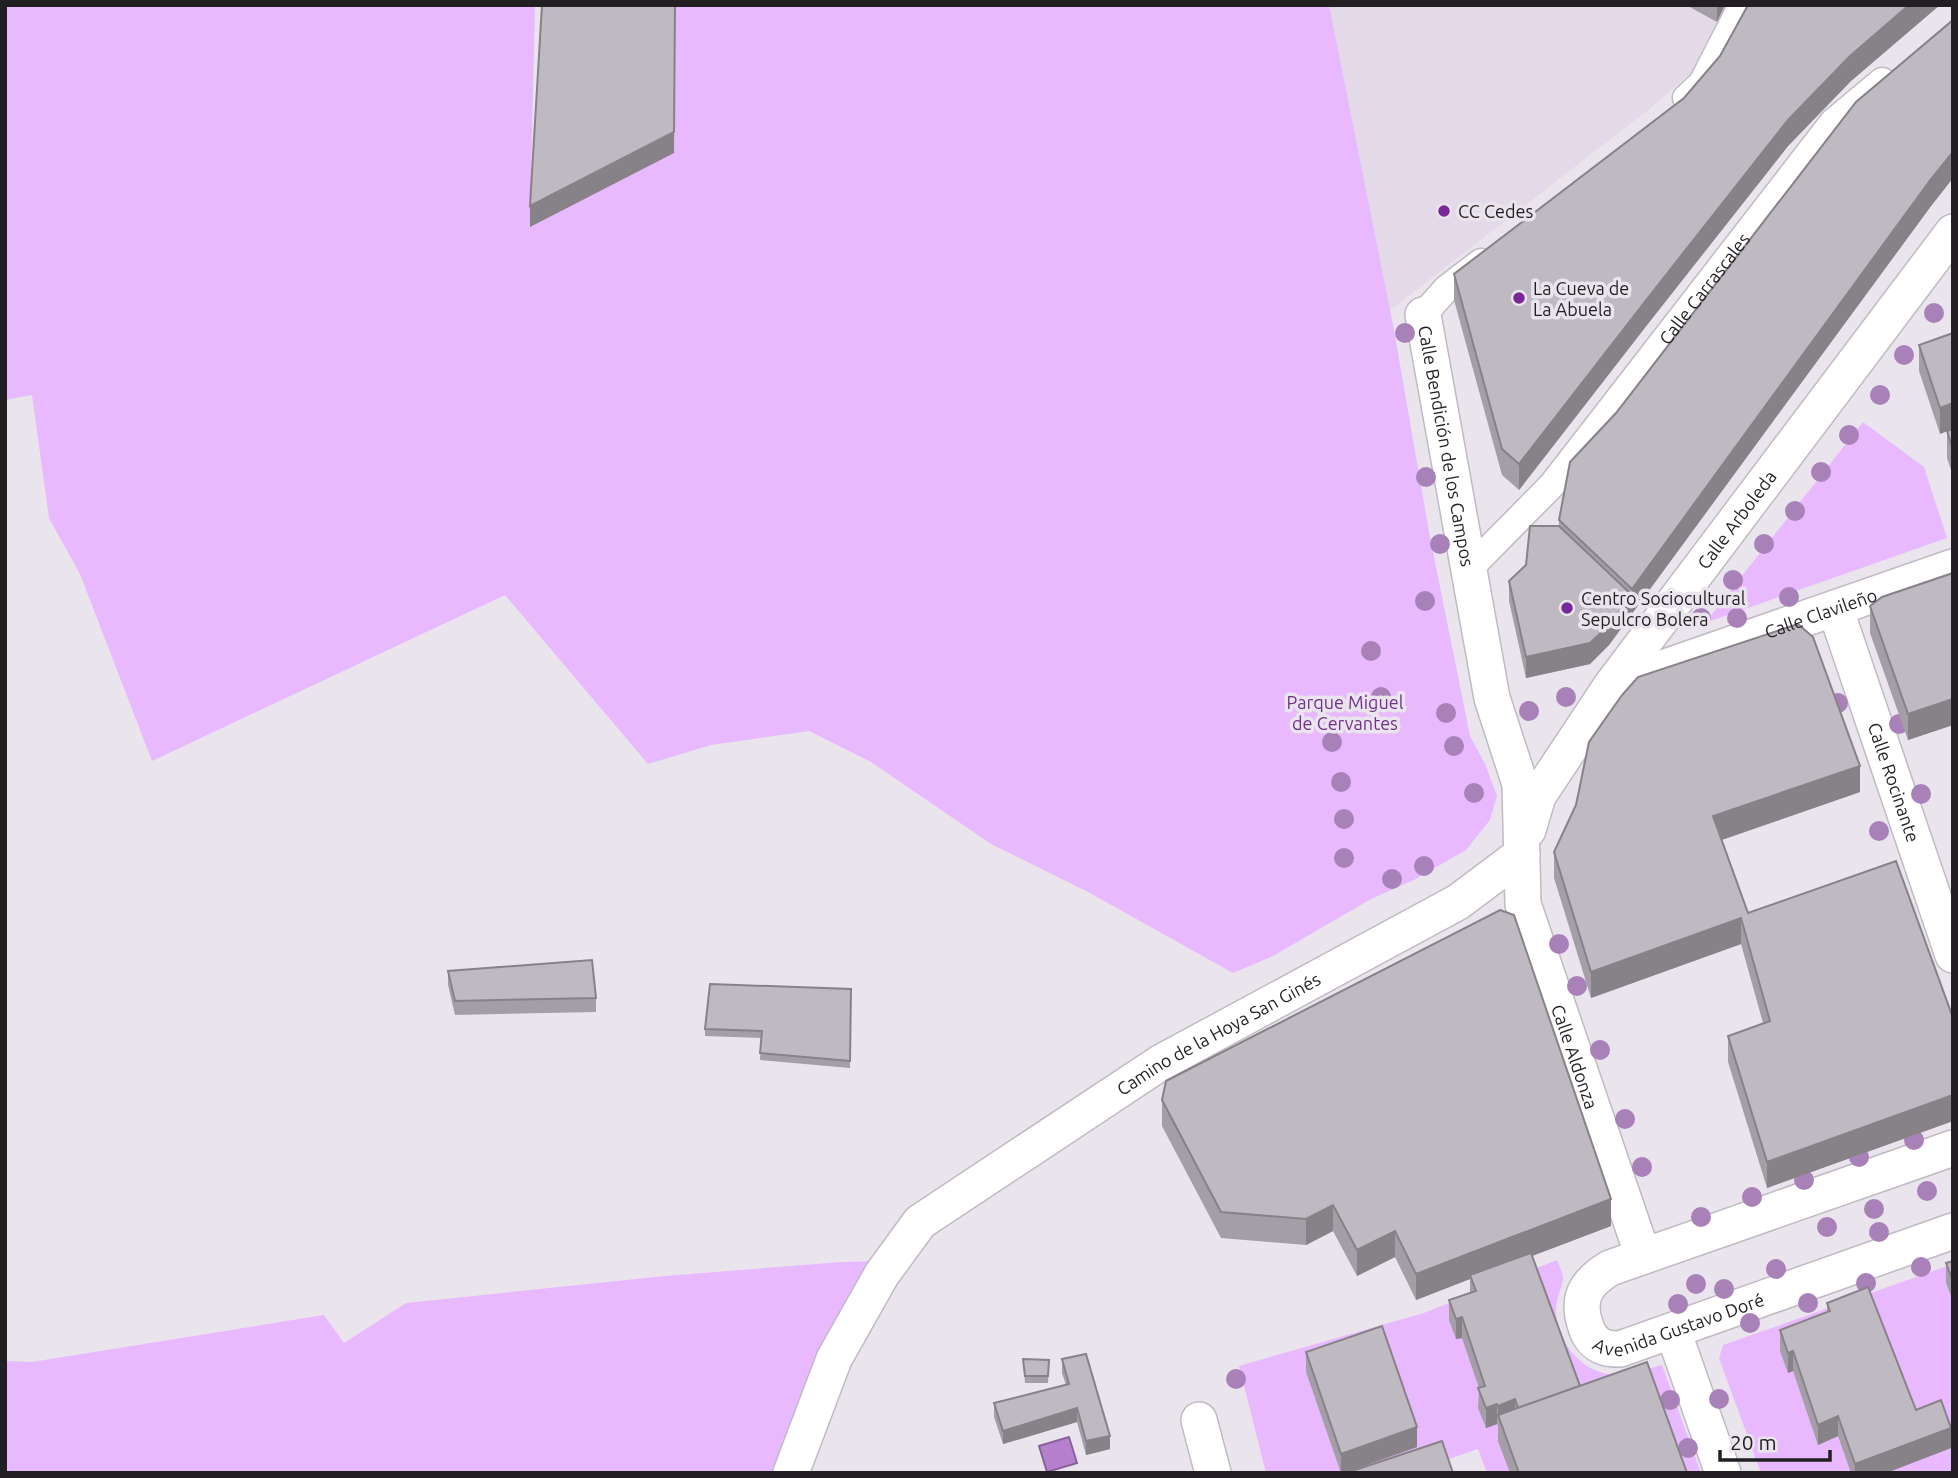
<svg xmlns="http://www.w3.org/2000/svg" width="1958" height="1478" font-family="Ubuntu,sans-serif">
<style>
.built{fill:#e3d9e9}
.green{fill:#e8b9fe}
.water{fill:#b680ce;stroke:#89639a;stroke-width:2}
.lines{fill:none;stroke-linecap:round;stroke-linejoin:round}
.pedestrian-casing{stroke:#c0bac3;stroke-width:29}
.minor-casing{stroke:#c0bac3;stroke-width:38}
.pedestrian{stroke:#fff;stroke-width:26}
.minor{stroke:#fff;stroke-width:35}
.tree{fill:#a881b8}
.wall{fill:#a49fa7}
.shaded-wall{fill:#868288}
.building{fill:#bfb9c2;stroke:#868288;stroke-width:2}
.poi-dot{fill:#792898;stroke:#eae4ed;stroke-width:2.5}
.labels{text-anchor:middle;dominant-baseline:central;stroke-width:7;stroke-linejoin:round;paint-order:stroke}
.poi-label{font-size:18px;fill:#211f22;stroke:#eae4ed;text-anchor:start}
.street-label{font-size:18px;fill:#211f22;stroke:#eae4ed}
.park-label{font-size:18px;fill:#72308d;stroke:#eae4ed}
</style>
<rect width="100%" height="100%" fill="#eae4ed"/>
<path class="built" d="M1329 5H1725L1692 72 1648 110 1389 311Z"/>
<g class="green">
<path d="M5 5H535L530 226 675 5H1329L1394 330 1429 532 1470 736 1485 764 1497 796 1490 820 1466 850 1414 880 1371 899 1273 956 1233 973 1088 892 991 844 871 762 809 731 711 745 648 764 505 595 152 761 80 574 49 518 32 395 5 400Z"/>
<path d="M1863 422 1924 467 1947 538 1705 623Z"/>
<path d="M1557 1260C1559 1265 1562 1271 1563 1276 1564 1284 1555 1300 1556 1313 1558 1347 1589 1380 1625 1374 1637 1372 1650 1368 1662 1365L1701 1473H1487L1478 1449 1443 1461 1446 1473H1266L1239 1366 1424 1313Z"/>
<path d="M883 1261 788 1473H5V1361L32 1362 324 1315 344 1343 406 1303 665 1276 841 1262Z"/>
<path d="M1953 1264V1473H1761L1719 1358 1723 1345Z"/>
</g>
<path class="water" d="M1069 1437 1077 1463 1047 1472 1039 1446Z"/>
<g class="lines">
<g class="pedestrian-casing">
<g id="pedestrian">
<path d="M1686 98 1702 83 1742 5"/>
<path d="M1423 315 1447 288 1481 262"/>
<path id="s1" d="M1468 570 1552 485 1833 122 1882 81"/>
</g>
</g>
<g class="minor-casing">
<g id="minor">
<path id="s2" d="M1423 315 1492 698 1520 784 1523 904 1643 1256"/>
<path id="s3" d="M1835 608 1953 955"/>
<path id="s4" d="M1611 686 1953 567"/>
<path id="s5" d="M1528 830 1538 796 1611 686 1953 232"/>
<path id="s6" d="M1953 1148 1610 1268C1585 1283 1576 1299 1586 1327 1589 1336 1595 1344 1604 1347 1609 1349 1615 1349 1620 1349L1953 1231"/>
<path d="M1673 1331 1723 1473"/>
<path d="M1199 1420 1213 1473"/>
<path id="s7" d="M791 1473 834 1359 882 1274 920 1222 1160 1063 1458 902 1522 854"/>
</g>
</g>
<use href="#pedestrian" class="pedestrian"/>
<use href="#minor" class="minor"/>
</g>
<g class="tree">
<circle cx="1934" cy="313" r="10"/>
<circle cx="1405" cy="333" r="10"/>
<circle cx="1904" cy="355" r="10"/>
<circle cx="1880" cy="395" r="10"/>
<circle cx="1849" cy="435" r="10"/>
<circle cx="1821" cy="472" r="10"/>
<circle cx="1426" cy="477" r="10"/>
<circle cx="1795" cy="511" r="10"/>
<circle cx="1440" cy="544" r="10"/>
<circle cx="1764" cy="544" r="10"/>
<circle cx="1733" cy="580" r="10"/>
<circle cx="1789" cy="597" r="10"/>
<circle cx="1425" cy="601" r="10"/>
<circle cx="1701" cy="618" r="10"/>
<circle cx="1737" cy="618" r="10"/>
<circle cx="1371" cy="651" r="10"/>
<circle cx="1381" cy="697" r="10"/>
<circle cx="1566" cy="697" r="10"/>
<circle cx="1838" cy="703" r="10"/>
<circle cx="1529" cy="711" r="10"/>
<circle cx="1446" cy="713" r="10"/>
<circle cx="1899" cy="724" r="10"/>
<circle cx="1332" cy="742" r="10"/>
<circle cx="1454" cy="746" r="10"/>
<circle cx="1341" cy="782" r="10"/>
<circle cx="1474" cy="793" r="10"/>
<circle cx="1921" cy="794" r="10"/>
<circle cx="1344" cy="819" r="10"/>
<circle cx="1879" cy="831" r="10"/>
<circle cx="1344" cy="858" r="10"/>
<circle cx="1424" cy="866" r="10"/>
<circle cx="1392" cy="879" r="10"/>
<circle cx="1559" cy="944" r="10"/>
<circle cx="1577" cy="986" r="10"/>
<circle cx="1600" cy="1050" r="10"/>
<circle cx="1625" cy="1119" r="10"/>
<circle cx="1914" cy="1140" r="10"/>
<circle cx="1859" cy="1157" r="10"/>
<circle cx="1642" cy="1167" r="10"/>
<circle cx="1804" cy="1180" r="10"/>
<circle cx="1927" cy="1191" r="10"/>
<circle cx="1752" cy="1197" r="10"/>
<circle cx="1874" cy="1209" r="10"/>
<circle cx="1701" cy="1217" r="10"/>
<circle cx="1827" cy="1227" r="10"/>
<circle cx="1879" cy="1232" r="10"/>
<circle cx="1921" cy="1267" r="10"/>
<circle cx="1776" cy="1269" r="10"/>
<circle cx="1866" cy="1283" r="10"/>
<circle cx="1696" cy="1284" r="10"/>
<circle cx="1724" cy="1289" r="10"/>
<circle cx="1808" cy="1303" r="10"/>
<circle cx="1678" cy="1304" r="10"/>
<circle cx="1750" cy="1323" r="10"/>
<circle cx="1236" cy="1379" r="10"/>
<circle cx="1719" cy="1399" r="10"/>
<circle cx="1670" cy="1400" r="10"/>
<circle cx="1688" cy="1448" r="10"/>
</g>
<g class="wall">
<path d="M1686 5H1725L1717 22Z"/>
<path d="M1953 20V178L1931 206 1609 645 1590 664 1526 678 1509 601V581L1526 565 1559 526V520L1616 413Z"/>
<path d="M1850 82 1788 146 1647 325 1519 490 1502 475 1454 300V274Z"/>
<path d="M1953 333 1940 434 1919 371V345Z"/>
<path d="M1953 429V476L1947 458V431Z"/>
<path d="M1953 573V725L1908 740 1870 633V606Z"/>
<path d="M1860 792 1721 840 1748 913 1953 1018V1121L1767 1188 1728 1062V1036L1763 1023 1741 944 1591 998 1554 878V852Z"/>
<path d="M448 971 596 998V1012L455 1015 448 985Z"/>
<path d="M851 989 850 1068 760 1060 761 1038 705 1036V1029Z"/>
<path d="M1162 1100 1611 1226 1532 1256 1580 1386 1687 1473H1510L1498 1441V1426L1497 1424 1486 1428 1478 1408 1479 1388 1462 1338 1456 1339 1449 1320V1300L1470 1293V1279L1416 1300 1395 1257 1357 1276 1333 1231 1306 1245 1221 1238 1162 1126Z"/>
<path d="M1953 1261V1301L1946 1283V1263Z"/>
<path d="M1827 1303 1916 1410 1951 1448 1886 1473H1851L1838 1436 1818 1445 1793 1371 1788 1373 1780 1351V1330L1827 1312Z"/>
<path d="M1306 1352 1417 1447 1344 1473H1341L1306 1372Z"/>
<path d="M1023 1359 1049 1360 1048 1383H1025Z"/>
<path d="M1062 1359 1110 1449 1086 1455 1077 1422 1003 1444 994 1417V1403L1066 1385 1062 1373Z"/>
</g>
<g class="shaded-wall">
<path d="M675 5 674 153 530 227V206Z"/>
<path d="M1717 5H1725L1717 22Z"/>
<path d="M1909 5H1940L1850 82 1788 146 1647 325 1519 490V464L1647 299 1788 120 1850 56Z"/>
<path d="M1953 152V178L1931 206 1609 645 1590 664 1526 678V657L1632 595V589L1931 179Z"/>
<path d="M1953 403V429L1940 434V408Z"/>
<path d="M1953 699V725L1908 740V714Z"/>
<path d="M1860 766V792L1713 843V816Z"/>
<path d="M1741 918V944L1591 998V972Z"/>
<path d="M1953 1095V1121L1767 1188V1162Z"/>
<path d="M1611 1199V1226L1471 1279 1470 1275V1279L1416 1300V1274Z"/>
<path d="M1333 1205V1231L1306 1245V1219Z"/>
<path d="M1395 1231V1257L1357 1276V1250Z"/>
<path d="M1462 1317V1338L1456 1339V1319Z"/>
<path d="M1793 1351V1371L1788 1373V1353Z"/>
<path d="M1515 1399V1420L1498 1415V1426V1406Z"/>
<path d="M1497 1404V1424L1486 1428V1408Z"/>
<path d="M1077 1408V1422L1003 1444V1431Z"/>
<path d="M1838 1416V1436L1818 1445V1425Z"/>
<path d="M1417 1427V1447L1344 1473H1341V1454Z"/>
<path d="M1951 1428V1448L1886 1473H1855V1464Z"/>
<path d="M1110 1436V1449L1086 1455V1441Z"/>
</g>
<g class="building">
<path d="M542 5H675L674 132 530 206Z"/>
<path d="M1748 5H1909L1850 56 1788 120 1647 299 1519 464 1502 449 1454 274 1684 98 1720 56Z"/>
<path d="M1953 20V152L1931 179 1632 589 1559 520 1570 462 1616 413 1856 102Z"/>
<path d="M1953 333V403L1940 408 1919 345Z"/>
<path d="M1953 429V450L1947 431Z"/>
<path d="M1530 526H1559L1632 595 1609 625 1590 643 1526 657 1509 581 1526 565Z"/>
<path d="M1953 573V699L1908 714 1870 606 1882 597Z"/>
<path d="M1798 624 1813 637 1860 766 1713 816 1748 913 1896 861 1953 1018V1095L1767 1162 1728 1036 1770 1021 1741 918 1591 972 1554 852 1576 805 1589 742 1622 695 1638 677Z"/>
<path d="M1500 910 1514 915 1611 1199 1416 1274 1395 1231 1357 1250 1333 1205 1306 1219 1221 1212 1162 1100 1166 1081Z"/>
<path d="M592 960 596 998 455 1001 448 971Z"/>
<path d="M710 984 851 989 850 1061 760 1053 762 1031 705 1029Z"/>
<path d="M1531 1253 1580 1386 1518 1408 1515 1399 1498 1406 1497 1404 1486 1408 1478 1388 1485 1386 1462 1317 1456 1319 1449 1300 1476 1291 1470 1275Z"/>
<path d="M1953 1261V1281L1946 1263Z"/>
<path d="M1868 1287 1916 1410 1941 1400 1951 1428 1855 1464 1838 1416 1818 1425 1793 1351 1788 1353 1780 1330 1830 1311 1827 1303Z"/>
<path d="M1382 1326 1417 1427 1341 1454 1306 1352Z"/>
<path d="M1086 1354 1110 1436 1086 1441 1077 1408 1003 1431 994 1403 1069 1384 1062 1359Z"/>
<path d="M1023 1359 1049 1360 1048 1376H1025Z"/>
<path d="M1647 1362 1687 1473H1519L1498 1415Z"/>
<path d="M1442 1441 1453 1473H1346Z"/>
</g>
<g class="poi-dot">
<circle cx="1444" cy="211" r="7"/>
<circle cx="1519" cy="298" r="7"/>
<circle cx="1567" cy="608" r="7"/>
</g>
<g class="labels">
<g class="poi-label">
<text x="1458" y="211">CC Cedes</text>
<text x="1533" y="288">La Cueva de<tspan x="1533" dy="21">La Abuela</tspan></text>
<text x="1581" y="598">Centro Sociocultural<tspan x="1581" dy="21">Sepulcro Bolera</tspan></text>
</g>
<g class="street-label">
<text stroke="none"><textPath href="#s1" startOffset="368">Calle Carrascales</textPath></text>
<text stroke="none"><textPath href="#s2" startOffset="133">Calle Bendición de los Campos</textPath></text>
<text stroke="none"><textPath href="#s5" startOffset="376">Calle Arboleda</textPath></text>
<text stroke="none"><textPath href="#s4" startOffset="222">Calle Clavileño</textPath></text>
<text stroke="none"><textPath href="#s3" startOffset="184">Calle Rocinante</textPath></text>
<text stroke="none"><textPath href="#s7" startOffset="637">Camino de la Hoya San Ginés</textPath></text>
<text stroke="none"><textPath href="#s2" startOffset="761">Calle Aldonza</textPath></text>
<text stroke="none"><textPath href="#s6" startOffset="541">Avenida Gustavo Doré</textPath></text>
</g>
<g class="park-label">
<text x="1345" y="702">Parque Miguel<tspan x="1345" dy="21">de Cervantes</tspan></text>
</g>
</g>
<rect width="1958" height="1478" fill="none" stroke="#211f22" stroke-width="14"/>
<path d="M1720 1450v10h110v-10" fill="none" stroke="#211f22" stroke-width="3.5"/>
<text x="1730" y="1450" font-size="21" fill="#211f22" stroke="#eae4ed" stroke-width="5" paint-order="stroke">20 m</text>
</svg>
